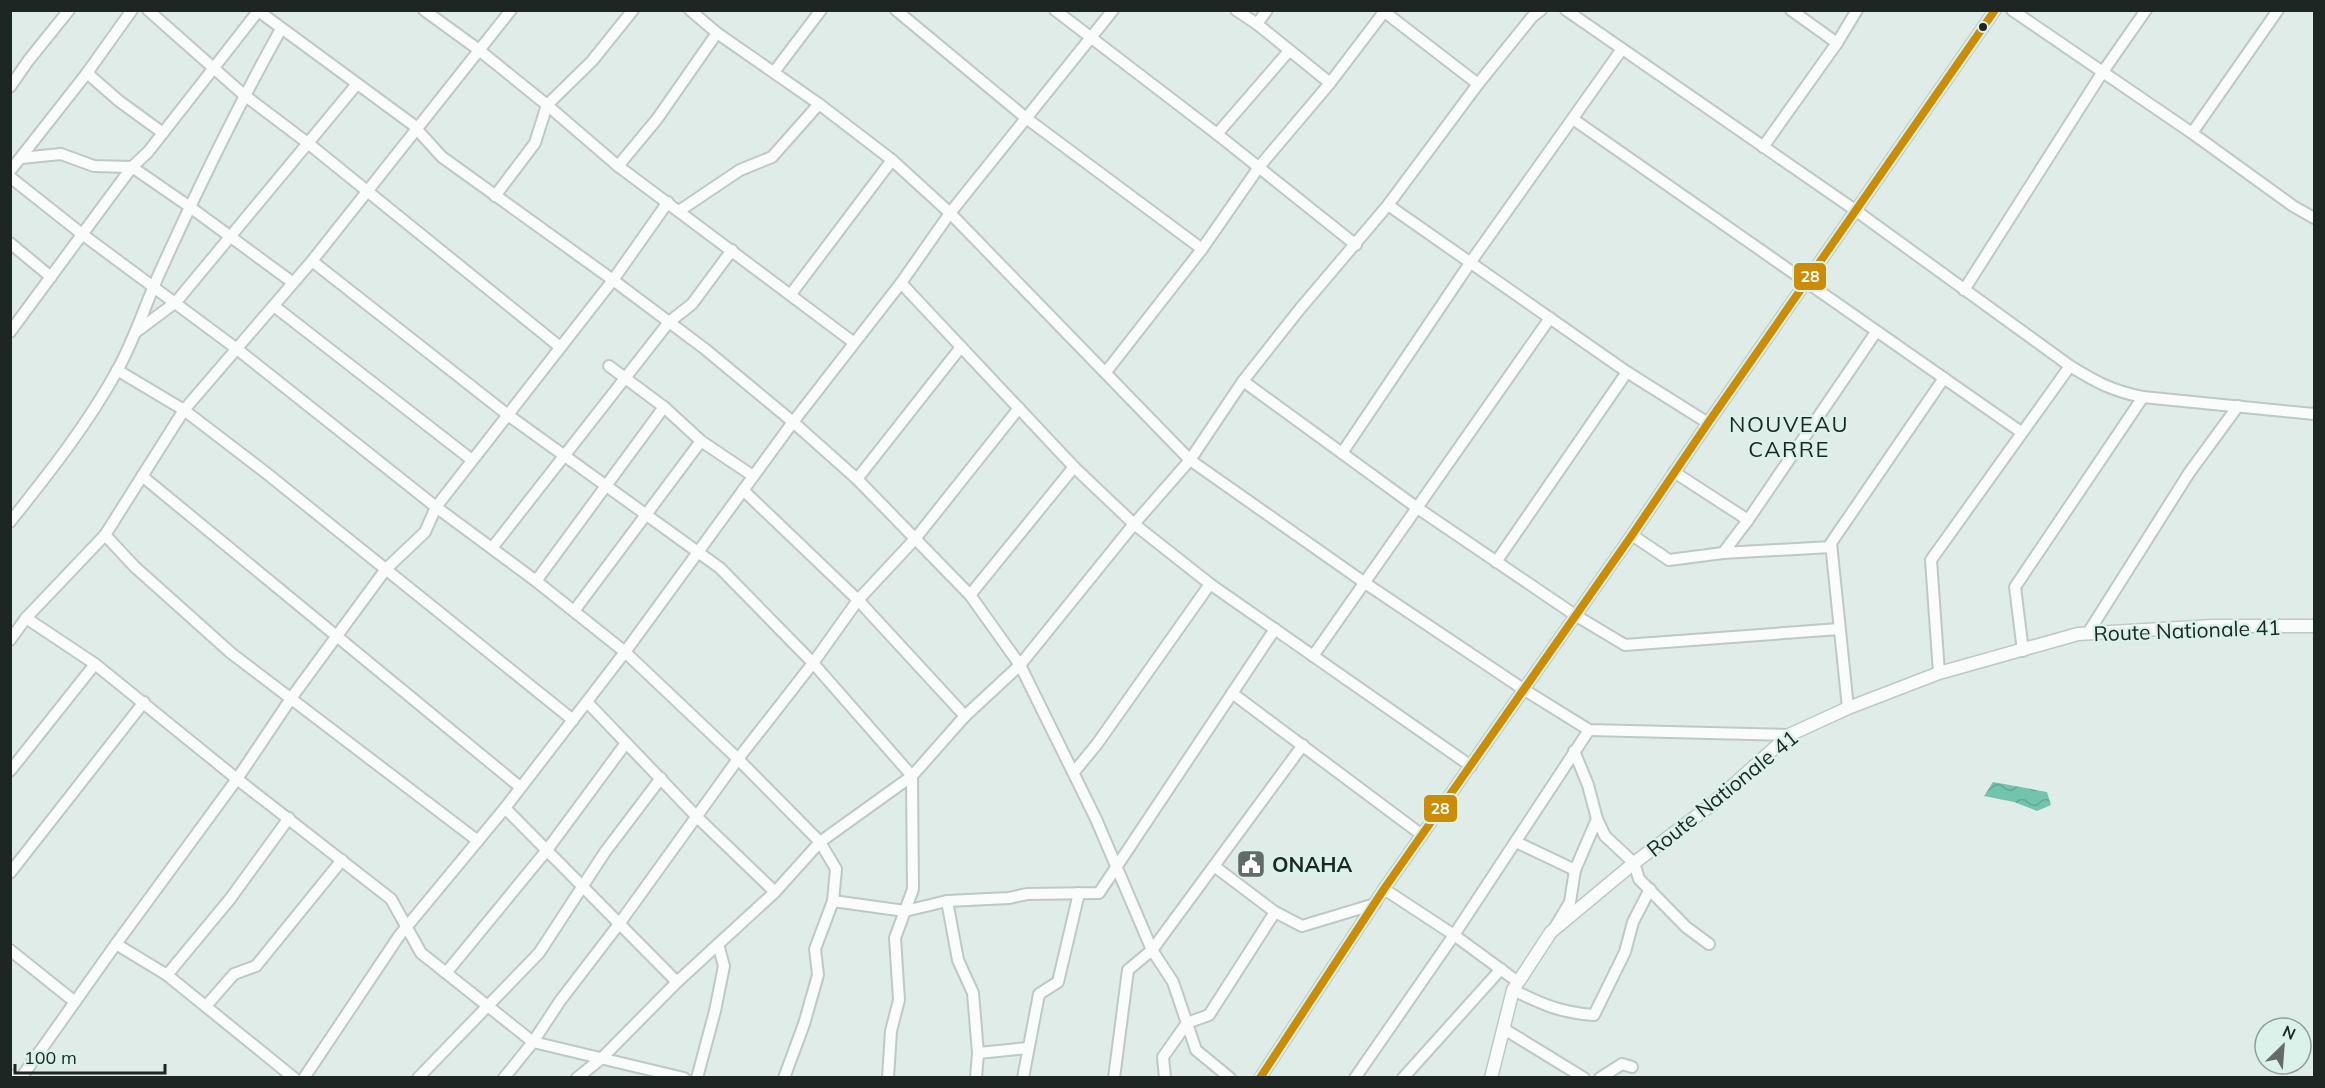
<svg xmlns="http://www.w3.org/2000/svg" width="2325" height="1088" font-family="Mulish,sans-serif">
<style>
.water{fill:url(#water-waves)}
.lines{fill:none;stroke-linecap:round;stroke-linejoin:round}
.minor-casing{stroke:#bec8c4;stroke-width:14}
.tertiary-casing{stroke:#bec8c4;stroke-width:15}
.minor{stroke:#fafcfc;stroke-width:10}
.tertiary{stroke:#fafcfc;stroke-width:12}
.bus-1-casing{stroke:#daf2e9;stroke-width:12}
.bus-1{stroke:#cb8c07;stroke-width:8}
.bus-dot{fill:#1d2622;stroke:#daf2e9;stroke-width:2}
.labels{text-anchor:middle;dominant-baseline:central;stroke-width:5;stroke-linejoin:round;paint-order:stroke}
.street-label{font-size:21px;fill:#1d2622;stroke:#daf2e9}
.poi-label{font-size:21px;font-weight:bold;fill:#1d2622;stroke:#daf2e9;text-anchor:start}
.neighbourhood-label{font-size:22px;letter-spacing:1.5px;fill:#1d2622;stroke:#daf2e9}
.line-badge{stroke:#daf2e9;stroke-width:2}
.badge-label{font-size:16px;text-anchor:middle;font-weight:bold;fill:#fff}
</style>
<defs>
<pattern id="water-waves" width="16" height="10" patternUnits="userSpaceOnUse" patternTransform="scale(1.5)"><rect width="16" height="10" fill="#73c4ac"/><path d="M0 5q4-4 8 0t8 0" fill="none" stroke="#63a894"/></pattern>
</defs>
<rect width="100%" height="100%" fill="#e0ece8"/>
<path class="water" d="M1993 782 2047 792 2051 805 2037 811 2014 802 1984 796Z"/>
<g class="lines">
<g class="minor-casing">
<g id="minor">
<path d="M148 10 244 95 309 144 560 347"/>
<path d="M257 10 412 124 442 157 613 280 705 349 793 422 857 479 970 595 1020 665 1096 819 1152 950 1173 982 1196 1050 1230 1078"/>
<path d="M424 10 479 50 547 105 618 166 853 342"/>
<path d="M690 10 717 33 819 104 892 160 950 213 1190 460 1365 583 1523 689 1589 730 1789 735"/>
<path d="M896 10 1026 118 1202 249"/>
<path d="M1055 10 1217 134 1356 245"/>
<path d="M1236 10 1257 24 1330 83"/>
<path d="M1382 10 1478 84"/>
<path d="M1566 10 1855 210 2070 366C2096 382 2112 391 2143 397L2314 414"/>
<path d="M1791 10 1837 43"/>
<path d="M2012 10 2192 133 2293 206 2314 218"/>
<path d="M1257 24 1267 10"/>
<path d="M774 72 821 10"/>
<path d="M87 73 119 101 163 133"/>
<path d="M10 87 28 61 69 10"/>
<path d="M1573 119 2021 432"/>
<path d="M2192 133 2278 10"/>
<path d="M1217 134 1289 51"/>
<path d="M1763 147 1837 43 1857 10"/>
<path d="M21 158 61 154 94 166 132 167 190 207 292 282"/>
<path d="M618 166 657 119 717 33"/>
<path d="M10 171 87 73 132 10"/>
<path d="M10 177 82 234 237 349 436 507 536 581 625 652 738 759 820 842 836 869 833 901 815 949 818 975 804 1024 784 1078"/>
<path d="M495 196 535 143 547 105 592 61 633 10"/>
<path d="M1388 205 1627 372 1708 423"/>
<path d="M679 211 740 170 772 157 819 104"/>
<path d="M10 243 51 277"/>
<path d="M312 261 508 415 720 568 813 663 912 776 913 889 895 938 899 1000 891 1031 888 1078"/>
<path d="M901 283 1074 467 1134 524 1210 584 1471 766"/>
<path d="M1964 290 2102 73 2146 10"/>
<path d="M791 294 892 160"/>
<path d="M274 306 472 460"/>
<path d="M10 332 132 167 148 152 259 10"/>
<path d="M136 332 176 302 357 84"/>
<path d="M609 366 664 407 701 441 753 476"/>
<path d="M117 370 184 410 265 472 573 720"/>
<path d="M1106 372 1202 249 1259 167 1330 83 1384 12"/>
<path d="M1243 381 1416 507 1575 615 1625 645 1839 629"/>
<path d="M1342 453 1470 263 1622 49"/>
<path d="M1674 472 1748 520"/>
<path d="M142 476 520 787"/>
<path d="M857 479 961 347"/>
<path d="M743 490 858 600 965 716"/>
<path d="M10 522C49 473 88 424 118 369 137 334 148 296 165 261 201 182 239 104 281 29"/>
<path d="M105 535 135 567 231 653 478 841"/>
<path d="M1632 535 1669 560 1723 553 1831 547"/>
<path d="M492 548 669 322 692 304 732 250"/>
<path d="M1723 553 1748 520 1876 332"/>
<path d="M1496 562 1627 372"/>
<path d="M536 581 664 407"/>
<path d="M970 595 1074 467"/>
<path d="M574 611 701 441"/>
<path d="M26 618 95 664 237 779 391 899 421 953 533 1042 684 1078"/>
<path d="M2088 633 2189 473 2238 406"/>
<path d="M10 640 26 618 105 535 184 410 312 261 511 10"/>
<path d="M2023 651 2015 587 2143 397"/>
<path d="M1313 656 1550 318"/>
<path d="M1939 673 1931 560 2070 366"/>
<path d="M1232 693 1422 835"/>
<path d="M587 702 697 817 775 892"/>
<path d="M1848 708 1831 543 1944 378"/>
<path d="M1574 751 1588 785 1597 819 1605 836 1634 863 1639 879 1686 927 1709 944"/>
<path d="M10 771 95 664"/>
<path d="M1074 772 1097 744 1210 584"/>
<path d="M505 808 677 982"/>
<path d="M1516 842 1575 870"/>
<path d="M1214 866 1275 912 1302 926 1375 904"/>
<path d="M10 873 144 702"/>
<path d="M1384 889 1454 935 1518 982"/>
<path d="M833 901 905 911 947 901 1009 898 1027 894 1099 893 1275 629"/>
<path d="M947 901 958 960 973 993 978 1053 976 1078"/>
<path d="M1555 927 1570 902 1575 870 1597 819"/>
<path d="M116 944 167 975 294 1078"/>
<path d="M10 950 75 1002"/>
<path d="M446 973 547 850 626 743"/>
<path d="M167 975 230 899 289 818"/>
<path d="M1513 990C1542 1004 1561 1013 1594 1015L1625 952 1633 922 1650 889"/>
<path d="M206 1006 234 974 256 966 342 860"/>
<path d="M1504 1029 1584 1078"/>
<path d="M978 1053 1027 1048"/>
<path d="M10 1075 13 1078"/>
<path d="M21 1078 116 944 237 779 292 697 336 637 386 569 425 532 436 507 613 280 668 202"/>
<path d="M304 1078 399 936 505 808 625 652 793 422 901 283 950 213 1113 10"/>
<path d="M418 1078 539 953 605 852 661 778"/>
<path d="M504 1078 533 1042 560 1001 619 924 738 759 813 663 858 600 915 539 1019 408"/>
<path d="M577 1078 602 1058 677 982 775 892 820 842 912 776 965 716 1020 665 1134 524 1190 460 1243 381 1299 310 1388 205 1478 84 1532 17 1541 10"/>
<path d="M697 1078 715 1011 724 966 718 944"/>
<path d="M1023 1078 1039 994 1058 982 1079 893"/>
<path d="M1114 1078 1128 970 1152 950 1303 745"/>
<path d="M1165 1078 1163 1057 1187 1023 1209 1015 1275 912"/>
<path d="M1260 1078 1384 889 1632 535 1708 423 1995 10"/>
<path d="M1355 1078 1454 935 1589 730"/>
<path d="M1403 1078 1501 969"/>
<path d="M1600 1078 1622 1064 1632 1067"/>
</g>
</g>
<g class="tertiary-casing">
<path id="tertiary" d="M1491 1078 1513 990 1551 932 1634 863 1710 806 1789 735 1848 708 1939 673 2078 634 2212 626H2314"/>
</g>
<use href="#minor" class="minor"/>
<use href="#tertiary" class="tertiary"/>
<g class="bus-1-casing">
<path id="bus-1" d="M1260 1078 1384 889 1632 535 1708 423 1995 10"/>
</g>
<use href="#bus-1" class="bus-1"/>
</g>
<defs>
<g id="civic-square" transform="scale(1.5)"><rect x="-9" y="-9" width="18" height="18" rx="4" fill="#616b67" stroke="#daf2e9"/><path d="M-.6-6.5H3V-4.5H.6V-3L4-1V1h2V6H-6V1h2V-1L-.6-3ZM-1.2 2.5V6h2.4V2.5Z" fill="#fff"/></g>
</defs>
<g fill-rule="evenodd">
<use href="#civic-square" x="1251" y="864"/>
</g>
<circle class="bus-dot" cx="1983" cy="27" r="5"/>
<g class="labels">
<g class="street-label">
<text transform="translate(2187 630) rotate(-2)">Route Nationale 41</text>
<text transform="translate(1722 793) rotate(-39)">Route Nationale 41</text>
</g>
<g class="poi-label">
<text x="1272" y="864">ONAHA</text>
</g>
<g class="neighbourhood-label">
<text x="1789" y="424">NOUVEAU<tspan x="1789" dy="25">CARRE</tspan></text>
</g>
</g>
<g class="line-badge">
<rect x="1793" y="262" width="34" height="29" rx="6" fill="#cb8c07"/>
<rect x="1423" y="794" width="35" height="29" rx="6" fill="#cb8c07"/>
</g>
<g class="badge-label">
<text x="1810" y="282">28</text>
<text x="1440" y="814">28</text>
</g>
<rect width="2325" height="1088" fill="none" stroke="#1d2622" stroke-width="24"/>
<g transform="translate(2283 1046) rotate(25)"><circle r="28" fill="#daf2e9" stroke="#8ea099" stroke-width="1.5"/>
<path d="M0-4.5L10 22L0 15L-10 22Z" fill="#616b67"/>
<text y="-9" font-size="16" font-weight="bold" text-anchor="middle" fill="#1d2622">N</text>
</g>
<path d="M15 1064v9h150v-9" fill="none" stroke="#1d2622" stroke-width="3"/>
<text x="24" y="1064" font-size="18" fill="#1d2622" stroke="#daf2e9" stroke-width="4.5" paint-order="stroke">100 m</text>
</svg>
